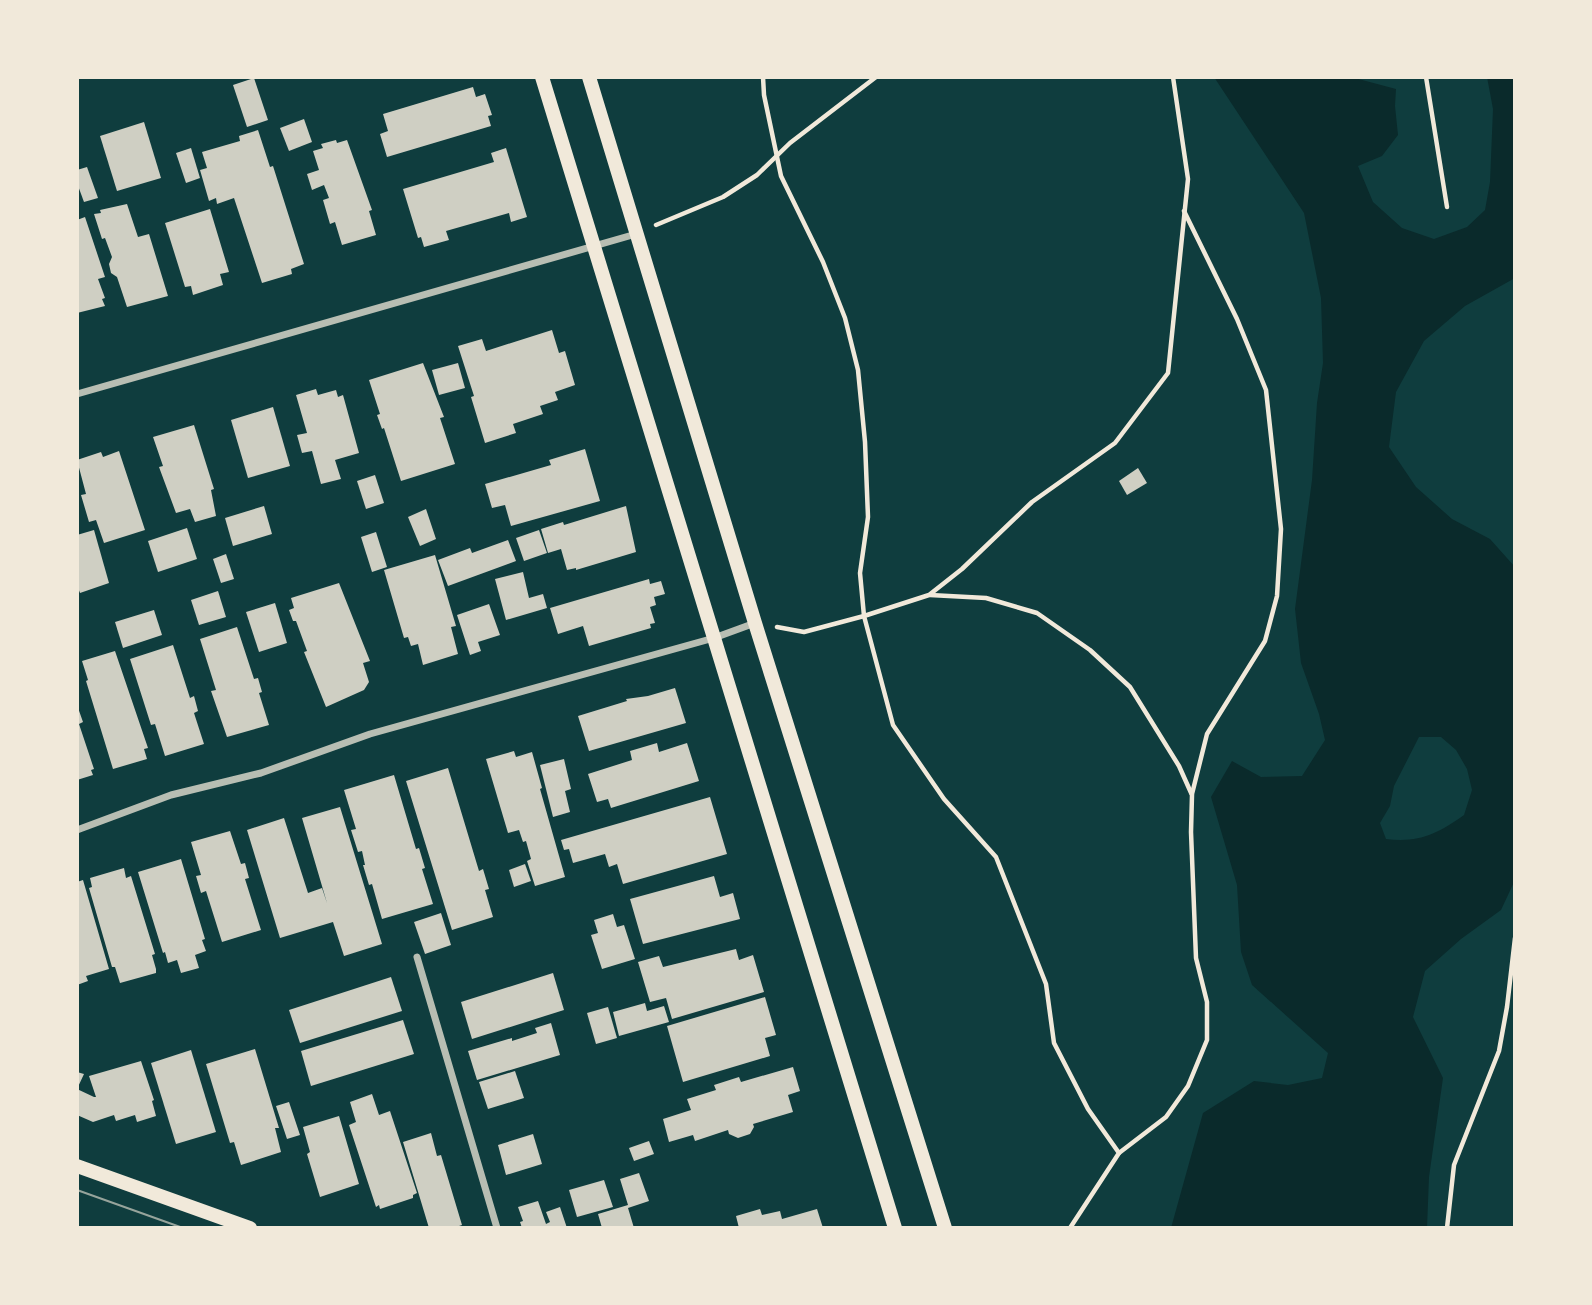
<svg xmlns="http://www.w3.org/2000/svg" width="1592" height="1305" font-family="'Fira Sans Condensed',sans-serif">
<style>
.water{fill:#0a2a2b;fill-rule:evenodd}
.building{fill:#cfcfc3}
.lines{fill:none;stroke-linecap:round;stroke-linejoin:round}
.path{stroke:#f1e9da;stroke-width:4.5}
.minor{stroke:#b8beb3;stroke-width:7}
.secondary{stroke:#f1e9da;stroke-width:14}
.tram{stroke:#97a49c;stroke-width:2}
</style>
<rect width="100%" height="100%" fill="#0f3d3e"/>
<path class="water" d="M1214 77H1351L1396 89 1395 106 1398 135 1382 156 1358 166 1373 202 1402 228 1434 239 1467 227 1485 210 1490 182 1493 109 1487 77H1515V278L1465 306 1424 341 1396 392 1389 447 1416 487 1452 519 1490 539 1515 567V880L1501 910 1461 939 1425 971 1413 1017 1443 1078 1429 1177 1427 1228H1171L1203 1113 1254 1081 1288 1085 1322 1078 1328 1053 1252 985 1241 952 1237 885 1211 797 1232 761 1261 777 1302 776 1325 740 1319 714 1301 663 1295 609 1312 480 1317 403 1323 363 1321 298 1304 213ZM1419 737H1441L1456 750 1467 769 1472 790 1464 815C1437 834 1419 843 1386 839L1380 823 1390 806 1394 786Z"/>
<g class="building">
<path d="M254 78 268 120 247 127 233 85Z"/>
<path d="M473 87 476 97 485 94 492 115 488 116 491 126 387 157 380 134 388 131 383 114Z"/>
<path d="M304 119 312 142 289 151 280 128Z"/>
<path d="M144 122 161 178 117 191 100 136Z"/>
<path d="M258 130 270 167 273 166 304 264 291 269 292 274 262 283 234 198 217 204 216 198 209 201 200 170 207 168 202 152 240 141 239 136Z"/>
<path d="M336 140 337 143 347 140 372 210 369 211 376 235 342 245 335 222 330 224 323 200 329 198 324 185 312 190 307 174 319 170 313 151 323 148 321 144Z"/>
<path d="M191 148 200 178 186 183 176 153Z"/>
<path d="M506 148 527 217 511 222 509 213 446 231 449 240 424 247 421 237 418 238 403 189 494 162 491 153Z"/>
<path d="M87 167 98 198 84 202 77 183V170Z"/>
<path d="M127 204 138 237 149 234 168 296 127 307 117 277 111 273 109 264 112 257 105 238 102 239 94 214 101 213 100 210Z"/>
<path d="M210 209 229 272 220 274 223 285 193 295 191 286 185 287 165 223Z"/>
<path d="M85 217 105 277 98 279 105 298 102 299 105 306 77 313V220Z"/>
<path d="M552 330 559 353 565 351 575 385 555 392 558 400 540 406 543 414 513 424 516 433 485 443 471 397 474 396 458 346 482 339 486 351Z"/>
<path d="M423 363 444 417 440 418 455 464 401 481 384 428 382 429 377 415 380 414 369 380Z"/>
<path d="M458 363 465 388 439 395 432 370Z"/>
<path d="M316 389 318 395 336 390 338 397 343 395 359 453 335 460 341 479 321 484 312 451 302 453 297 435 307 433 296 395Z"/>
<path d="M273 407 290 466 248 478 231 420Z"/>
<path d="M194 425 214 489 211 490 216 516 195 522 190 509 176 513 159 467 163 466 153 437Z"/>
<path d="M585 449 600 501 511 526 505 505 492 508 485 484 551 465 549 460Z"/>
<path d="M119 451 145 530 104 543 96 520 89 522 81 495 86 494 77 460 101 452 103 457Z"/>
<path d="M1138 468 1147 483 1127 495 1119 481Z"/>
<path d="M375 475 384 503 366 509 357 481Z"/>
<path d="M264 506 272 534 233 546 225 518Z"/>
<path d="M626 506 636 552 576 570V568L567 570 561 549 548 553 541 529 563 522 564 525Z"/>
<path d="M426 509 436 539 420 546 408 517Z"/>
<path d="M187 528 197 559 158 572 148 541Z"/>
<path d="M94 530 109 583 80 593 77 585V535Z"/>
<path d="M539 530 547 553 524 561 516 538Z"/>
<path d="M376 532 387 567 372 572 361 537Z"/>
<path d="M508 540 516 561 448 586 438 560 470 548 472 553Z"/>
<path d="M226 554 234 579 221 583 213 559Z"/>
<path d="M435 555 456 626 451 627 458 654 423 665 418 644 411 646 408 637 404 638 384 570Z"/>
<path d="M523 572 529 598 543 594 547 608 506 620 495 579Z"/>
<path d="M649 579 650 584 661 581 665 594 654 597 656 605 650 607 655 623 650 624 651 628 589 646 583 626 558 634 550 608Z"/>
<path d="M339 583 370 661 363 663 369 682 364 690 326 707 304 652 307 651 296 621H293L289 610 294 608 291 598Z"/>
<path d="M218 591 226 617 199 625 191 600Z"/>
<path d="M275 603 287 643 259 652 246 612Z"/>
<path d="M489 604 500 635 478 642 481 651 470 655 457 615Z"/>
<path d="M154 610 162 635 123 648 115 622Z"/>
<path d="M237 627 254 679 258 678 262 692 259 693 269 725 227 737 211 691 216 690 200 639Z"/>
<path d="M173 645 190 698 194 696 198 711 194 713 204 744 165 756 155 724 151 725 130 659Z"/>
<path d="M115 651 148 748 144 749 147 759 113 769 86 681 88 680 82 661Z"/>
<path d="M675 688 686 723 589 751 578 716 627 701 626 699 648 696Z"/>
<path d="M77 705 83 722 79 724 94 769 91 770 93 775 77 780Z"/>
<path d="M657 743 659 752 687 743 699 781 611 808 608 799 597 802 588 774 632 760 630 751Z"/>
<path d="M514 751 516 757 532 752 542 788 540 789 565 877 535 886 527 861 531 859 526 841 523 842 519 830 508 833 486 759Z"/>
<path d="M564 759 571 789 565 791 570 812 553 817 540 765Z"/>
<path d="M448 768 479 871 483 869 489 889 485 890 493 917 452 930 406 781Z"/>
<path d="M394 775 416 849 419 848 425 868 422 869 433 904 382 919 372 884 369 885 363 865H365L362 851 358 852 351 830 356 829 344 790Z"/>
<path d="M710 797 727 854 623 884 617 864 609 867 605 854 573 863 569 849 564 850 561 840Z"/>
<path d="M340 807 382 944 344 956 333 922 280 938 247 830 284 818 308 893 322 888 327 903 302 818Z"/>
<path d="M230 831 241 864 245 863 249 878 245 879 261 930 222 942 206 891 201 893 196 876 201 875 191 842Z"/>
<path d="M181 859 205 939 202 940 206 951 195 955 199 968 181 973 177 960 168 963 165 952 163 953 138 872Z"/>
<path d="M525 864 531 881 514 887 509 870Z"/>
<path d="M124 868 126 878 131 876 155 954 152 955 156 969V973L120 983 115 967H112L89 888 92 887 90 878Z"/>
<path d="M714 876 720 897 733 893 740 919 643 944 630 899Z"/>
<path d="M83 880 109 969 86 976 88 981 77 985V882Z"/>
<path d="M441 913 451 945 425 954 414 922Z"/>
<path d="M613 914 617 927 624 925 635 959 602 969 591 935 598 933 594 920Z"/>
<path d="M736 949 739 960 753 955 764 992 672 1019 666 998 650 1002 638 962 659 956 663 967Z"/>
<path d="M553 973 564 1010 472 1039 461 1002Z"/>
<path d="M391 977 402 1011 300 1043 289 1010Z"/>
<path d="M765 997 776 1035 765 1038 770 1056 683 1082 667 1026Z"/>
<path d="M645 1003 647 1011 664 1006 669 1022 619 1036 613 1012Z"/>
<path d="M608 1007 617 1038 596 1044 587 1013Z"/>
<path d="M403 1020 414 1054 311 1086 301 1051Z"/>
<path d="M551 1023 560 1055 477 1080 468 1051 512 1038V1041L537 1033 535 1028Z"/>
<path d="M255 1049 279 1128H275L281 1152 241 1165 234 1142 230 1143 206 1064Z"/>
<path d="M191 1050 216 1132 176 1144 151 1063Z"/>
<path d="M141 1061 154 1100 152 1101 156 1116 137 1122 135 1115 116 1121 114 1115 93 1122 77 1115V1072L84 1074 77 1089 94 1097H96L89 1076Z"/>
<path d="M793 1067 800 1091 788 1095 793 1112 753 1124 754 1127 750 1134 738 1138 729 1134 728 1130 695 1141 693 1135 669 1142 663 1119 691 1110 687 1099 716 1090 714 1085 739 1077 741 1082Z"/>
<path d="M515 1071 524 1098 488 1109 479 1082Z"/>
<path d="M372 1094 379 1115 390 1111 417 1193 413 1195V1198L380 1209 379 1205 376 1207 349 1125 356 1122 350 1102Z"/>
<path d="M289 1102 300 1135 287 1139 276 1106Z"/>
<path d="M339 1116 359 1184 320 1197 307 1154 310 1152 303 1127Z"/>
<path d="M431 1133 437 1156 441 1155 462 1225 453 1228H429L403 1142Z"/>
<path d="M533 1134 542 1164 506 1175 498 1145Z"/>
<path d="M649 1141 654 1154 634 1161 629 1148Z"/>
<path d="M639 1173 649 1201 628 1208 634 1228H602L598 1214 628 1205 620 1179Z"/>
<path d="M604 1180 613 1207 577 1217 569 1190Z"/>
<path d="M538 1201 546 1224 550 1222 546 1212 560 1207 567 1228H522L520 1222 523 1221 518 1207Z"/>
<path d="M760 1209 762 1215 780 1211 782 1219 817 1209 823 1228H739L736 1216Z"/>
</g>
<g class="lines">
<g class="path">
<path d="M763 77 764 95 781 176 823 262 845 318 858 370 865 442 868 517 860 573 864 616 804 632 777 627"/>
<path d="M1426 77 1447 207"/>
<path d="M1184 211 1237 319 1266 390 1281 529 1277 596 1265 641 1207 734 1192 794"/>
<path d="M656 225 723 197 757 175 790 143 876 77"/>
<path d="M930 595 986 598 1037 613 1090 650 1130 687 1179 766 1192 795 1191 832 1196 958 1207 1002V1040L1188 1086 1166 1117 1119 1153"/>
<path d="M1070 1228 1119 1153 1088 1109 1054 1043 1046 984 996 857 944 799 893 725 864 616 929 595 962 569 1032 502 1115 443 1168 373 1188 179 1173 77"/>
<path d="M1447 1228 1454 1165 1499 1051 1507 1007 1515 938"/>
</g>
<g class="minor">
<path d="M77 394 636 234"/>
<path d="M77 830 171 795 261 773 370 734 714 638 755 623"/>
<path d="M417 957 497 1228"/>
</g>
<g class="secondary">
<path d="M542 77 895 1228"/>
<path d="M589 77 755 623 945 1228"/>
<path d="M77 1166 250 1228"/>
</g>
<path class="tram" d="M77 1190 183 1228"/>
</g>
<rect width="1592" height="1305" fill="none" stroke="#f1e9da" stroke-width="158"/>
</svg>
